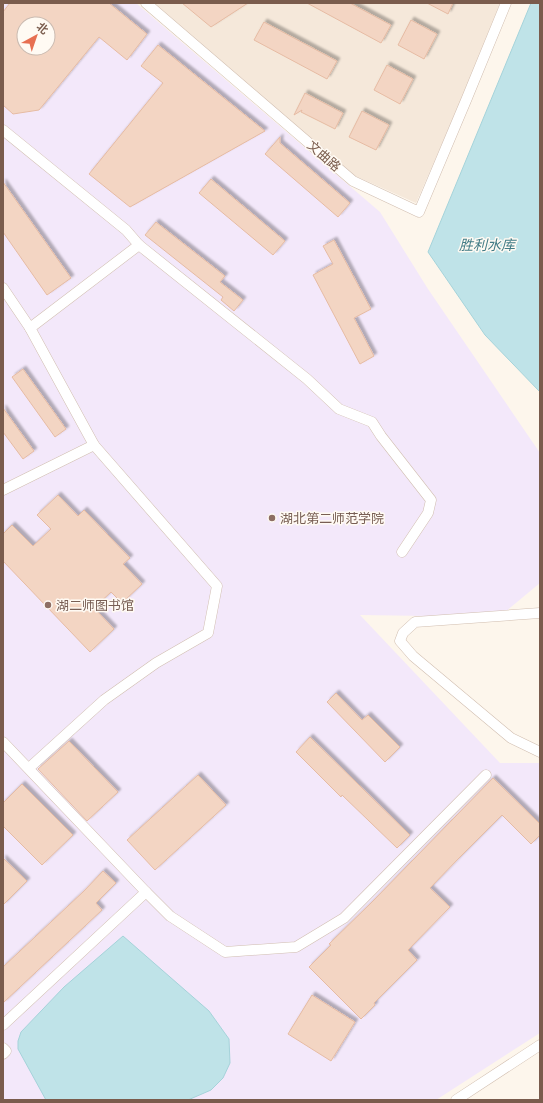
<svg xmlns="http://www.w3.org/2000/svg" width="543" height="1103" font-family="Roboto,'Noto Sans SC',sans-serif">
<style>
.residential{fill:#f5e8da}
.education{fill:#f3e8fa;fill-rule:evenodd}
.water{fill:#bfe3e8;stroke:#a5d3da}
.building{fill:#f3d5c3;stroke:#e6bba3;fill-rule:evenodd;filter:url(#shadow)}
.lines{fill:none;stroke-linecap:round;stroke-linejoin:round}
.minor-casing{stroke:#d1beb0;stroke-width:11}
.minor{stroke:#fff;stroke-width:10}
.education-dot{fill:#8d6e63;stroke:#fffaf3;stroke-width:1.5}
.labels{text-anchor:middle;dominant-baseline:central;stroke-width:3;stroke-linejoin:round;paint-order:stroke}
.street-label{font-size:13px;fill:#7a5c4d;stroke:#fffaf3}
.education-label{font-size:13px;fill:#785e54;stroke:#fffaf3;text-anchor:start}
.water-label{font-size:14px;font-style:italic;fill:#437c86;stroke:#fffaf3}
</style>
<defs>
<filter id="shadow"><feDropShadow dx="3" dy="-3" stdDeviation="1" flood-color="#0004"/></filter>
</defs>
<rect width="100%" height="100%" fill="#fdf6ec"/>
<path class="residential" d="M152 3H503L500 11 416 203 351 174Z"/>
<path class="education" d="M3 3H136L380 212 428 289 540 453V583L499 617 360 615 500 763H540V1033L436 1100H3ZM24 24H48V48H24Z"/>
<g class="water">
<path d="M531 3H540V392L485 335 428 252Z"/>
<path d="M123 936 209 1011 229 1039 230 1063 223 1078 211 1090 188 1100H46L18 1049V1041L21 1032 64 987Z"/>
</g>
<g class="building">
<path d="M10 3H109L147 34 127 60 99 37 39 110 13 114 3 105V12ZM24 24H48V48H24Z"/>
<path d="M182 3H248L211 27Z"/>
<path d="M307 3H350L391 25 381 43Z"/>
<path d="M427 3H453L448 14Z"/>
<path d="M411 20 437 34 424 59 398 45Z"/>
<path d="M264 22 337 61 327 79 254 40Z"/>
<path d="M158 45 265 131 130 207 89 174 163 83 141 66Z"/>
<path d="M387 65 413 79 400 104 374 90Z"/>
<path d="M305 93 343 113 335 129 301 112 302 110 294 115Z"/>
<path d="M362 111 389 125 376 150 349 137Z"/>
<path d="M280 137V143L350 203 338 217 265 154Z"/>
<path d="M211 179 285 241 273 255 199 193Z"/>
<path d="M3 182 71 278 47 295 3 232Z"/>
<path d="M156 222 225 276 220 282 243 300 234 311 221 300 223 297 145 235Z"/>
<path d="M334 240 371 309 354 318 374 356 360 364 313 275 333 264 323 246Z"/>
<path d="M23 369 66 429 55 437 12 377Z"/>
<path d="M3 408 34 451 23 459 3 432Z"/>
<path d="M58 495 78 516 84 510 130 558 123 564 142 584 122 603 111 592 94 608 114 629 90 652 3 561V534L12 525 33 546 51 529 37 515Z"/>
<path d="M336 693 362 720 368 715 400 747 385 762 327 702Z"/>
<path d="M310 737 410 835 397 848 342 795 341 797 296 752Z"/>
<path d="M69 741 118 792 87 821 38 769Z"/>
<path d="M198 775 226 805 155 870 127 840Z"/>
<path d="M493 778 540 824V835L531 844 502 815 459 858 430 888 450 907 408 950 417 960 374 1003 375 1005 361 1019 309 967 331 945 329 944 372 902Z"/>
<path d="M22 784 73 835 42 865 3 826V803Z"/>
<path d="M3 858 27 881 3 905Z"/>
<path d="M103 871 116 883 96 903 102 910 3 1003V967L84 891Z"/>
<path d="M312 995 355 1022 331 1061 288 1034Z"/>
</g>
<g class="lines">
<g class="minor-casing">
<g id="minor">
<path d="M146 3 353 181 419 212 467 98 506 3"/>
<path d="M3 130 126 230 139 245 30 328 94 445 3 490"/>
<path d="M139 245 307 379 339 409 372 422 381 436 431 500 428 513 402 552"/>
<path d="M3 288 30 328"/>
<path d="M540 613 415 622 403 633 400 641 413 656 511 738 540 752"/>
<path d="M3 742 146 892 3 1025"/>
<path d="M29 768 104 700 156 663 208 633 217 586 94 445"/>
<path d="M146 892 170 916 225 952 296 947 344 918 486 775"/>
<path d="M3 1048 6 1051 3 1054"/>
<path d="M456 1100 540 1045"/>
</g>
</g>
<use href="#minor" class="minor"/>
</g>
<g class="education-dot">
<circle cx="272" cy="518" r="4"/>
<circle cx="48" cy="605" r="4"/>
</g>
<g class="labels">
<g class="street-label">
<text transform="translate(324 156) rotate(41)">文曲路</text>
</g>
<g class="education-label">
<text x="280" y="518">湖北第二师范学院</text>
<text x="56" y="605">湖二师图书馆</text>
</g>
<g class="water-label">
<text x="487" y="245">胜利水库</text>
</g>
</g>
<rect width="543" height="1103" fill="none" stroke="#7a5c4d" stroke-width="8"/>
<g transform="translate(36 36) rotate(40)"><circle r="19" fill="#fffaf3" stroke="#cabbb1"/>
<path d="M0-3L7 15L0 10L-7 15Z" fill="#e76f51"/>
<text y="-6" font-size="11" font-weight="bold" text-anchor="middle" fill="#7a5c4d">北</text>
</g>
</svg>
